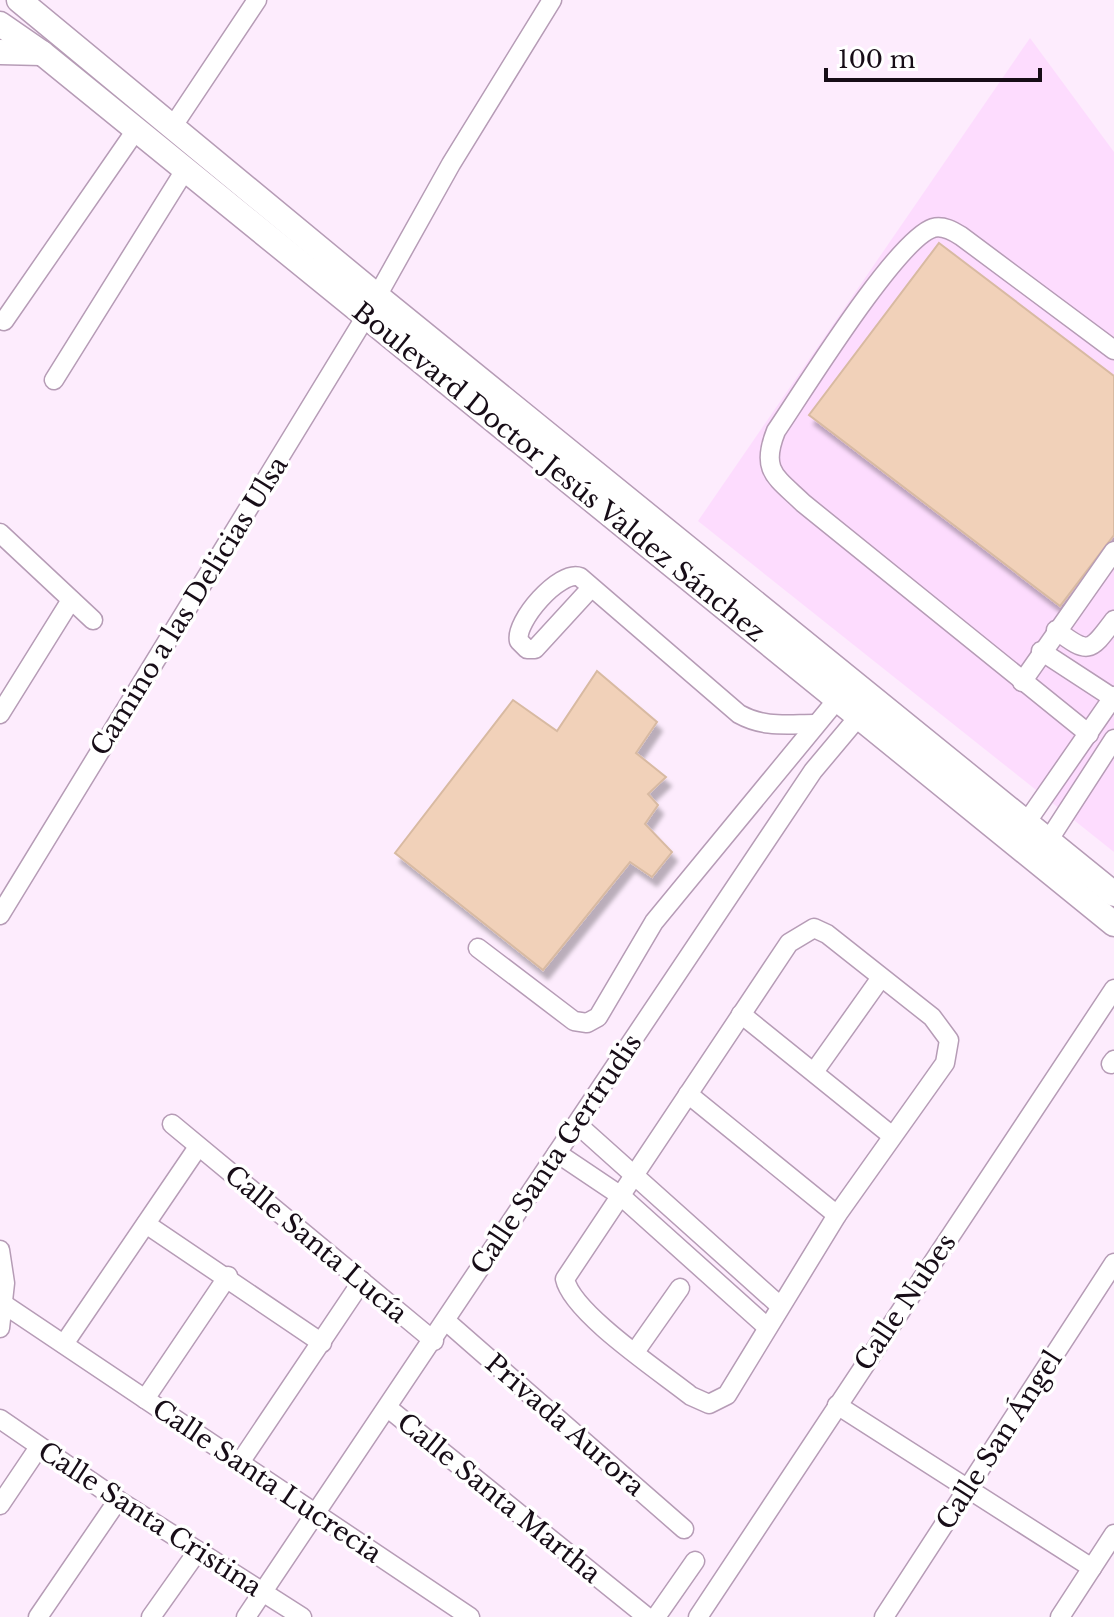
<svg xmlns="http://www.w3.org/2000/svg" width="1114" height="1617" font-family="'Libre Baskerville',serif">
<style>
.built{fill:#fddcfe}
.building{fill:#f1d1b9;stroke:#d8baa2;stroke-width:2;filter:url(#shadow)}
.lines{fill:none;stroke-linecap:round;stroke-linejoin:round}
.minor-casing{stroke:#b69cb6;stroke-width:21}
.major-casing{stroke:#b69cb6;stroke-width:27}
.minor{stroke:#fff;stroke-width:18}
.major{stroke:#fff;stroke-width:24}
.labels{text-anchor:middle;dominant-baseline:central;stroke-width:7;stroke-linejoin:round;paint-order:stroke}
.street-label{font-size:26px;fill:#170d17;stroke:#fff}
</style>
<defs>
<filter id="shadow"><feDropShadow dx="5" dy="9" stdDeviation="2" flood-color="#0004"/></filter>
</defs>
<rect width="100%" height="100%" fill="#fdecfd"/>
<path class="built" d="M1030 38 1114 152V852L698 521Z"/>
<g class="building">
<path d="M939 243 1114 376V535L1060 606 809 415Z"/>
<path d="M597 671 657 722 636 753 666 777 648 794 658 805 645 824 672 852 652 877 630 862 543 970 395 853 513 700 557 731Z"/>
</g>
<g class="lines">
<g class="minor-casing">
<g id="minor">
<path d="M173 126 257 0"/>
<path d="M4 321 136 130"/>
<path d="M54 380 185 170"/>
<path d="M0 533 93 620"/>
<path d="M591 588 535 649H527L519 641C514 622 560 569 580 577L739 714C764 728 787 724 815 724"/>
<path d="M1056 630C1089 655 1090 652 1114 620"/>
<path d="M1041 651 1113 698"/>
<path d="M1022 682 1114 551"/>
<path d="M0 714 71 600"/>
<path d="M1089 734 803 503C776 477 760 471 776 431 802 393 896 240 933 228 943 225 953 231 961 236L1114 350"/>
<path d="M1026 823 1114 696"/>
<path d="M1048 841 1114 739"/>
<path d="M0 915 366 316 451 164 552 0"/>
<path d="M814 928 827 934 932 1017 949 1040 945 1063 837 1215 727 1395 709 1404 691 1396C661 1372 572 1313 565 1279L789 943Z"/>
<path d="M478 948 574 1021 587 1023 598 1017 654 922 845 690"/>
<path d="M741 1014 891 1135"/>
<path d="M1111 1064 1114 1060"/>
<path d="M814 1072 880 979"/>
<path d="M688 1094 837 1215"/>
<path d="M172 1124 434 1341"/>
<path d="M577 1124 779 1305"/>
<path d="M557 1153 621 1196 767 1327"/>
<path d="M146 1224 322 1343"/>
<path d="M0 1250 5 1283 0 1328"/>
<path d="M5 1305 470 1617"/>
<path d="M446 1321 684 1529"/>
<path d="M64 1344 198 1147"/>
<path d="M635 1352 680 1288"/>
<path d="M145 1399 228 1276"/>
<path d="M837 1405 1092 1568"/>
<path d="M388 1408 647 1617"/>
<path d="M0 1419 118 1500 302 1617"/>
<path d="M239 1464 362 1281"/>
<path d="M0 1505 39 1447"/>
<path d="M38 1617 118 1500"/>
<path d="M151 1617 197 1552"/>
<path d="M246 1617 813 771 865 709"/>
<path d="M656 1617 695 1561"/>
<path d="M698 1617 1114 989"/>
<path d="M884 1617 1114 1263"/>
<path d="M1060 1617 1114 1534"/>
</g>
</g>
<g class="major-casing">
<g id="major">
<path d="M19 0 377 296 1114 894"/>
<path d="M0 24 42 53 1114 924"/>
<path d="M0 52 42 53"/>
</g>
</g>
<use href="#minor" class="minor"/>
<use href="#major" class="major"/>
</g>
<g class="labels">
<g class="street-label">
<text transform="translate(559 472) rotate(39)">Boulevard Doctor Jesús Valdez Sánchez</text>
<text transform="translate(189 606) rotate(-58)">Camino a las Delicias Ulsa</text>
<text transform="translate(556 1154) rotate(-56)">Calle Santa Gertrudis</text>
<text transform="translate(316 1244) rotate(40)">Calle Santa Lucía</text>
<text transform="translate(905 1302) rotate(-56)">Calle Nubes</text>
<text transform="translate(565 1425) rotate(41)">Privada Aurora</text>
<text transform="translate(999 1440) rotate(-57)">Calle San Ángel</text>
<text transform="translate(267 1481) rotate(34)">Calle Santa Lucrecia</text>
<text transform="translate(499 1498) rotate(39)">Calle Santa Martha</text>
<text transform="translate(150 1519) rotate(33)">Calle Santa Cristina</text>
</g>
</g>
<path d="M826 68v12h214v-12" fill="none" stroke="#170d17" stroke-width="4"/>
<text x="838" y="68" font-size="24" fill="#170d17" stroke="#ffffff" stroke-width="6" paint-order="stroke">100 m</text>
</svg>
